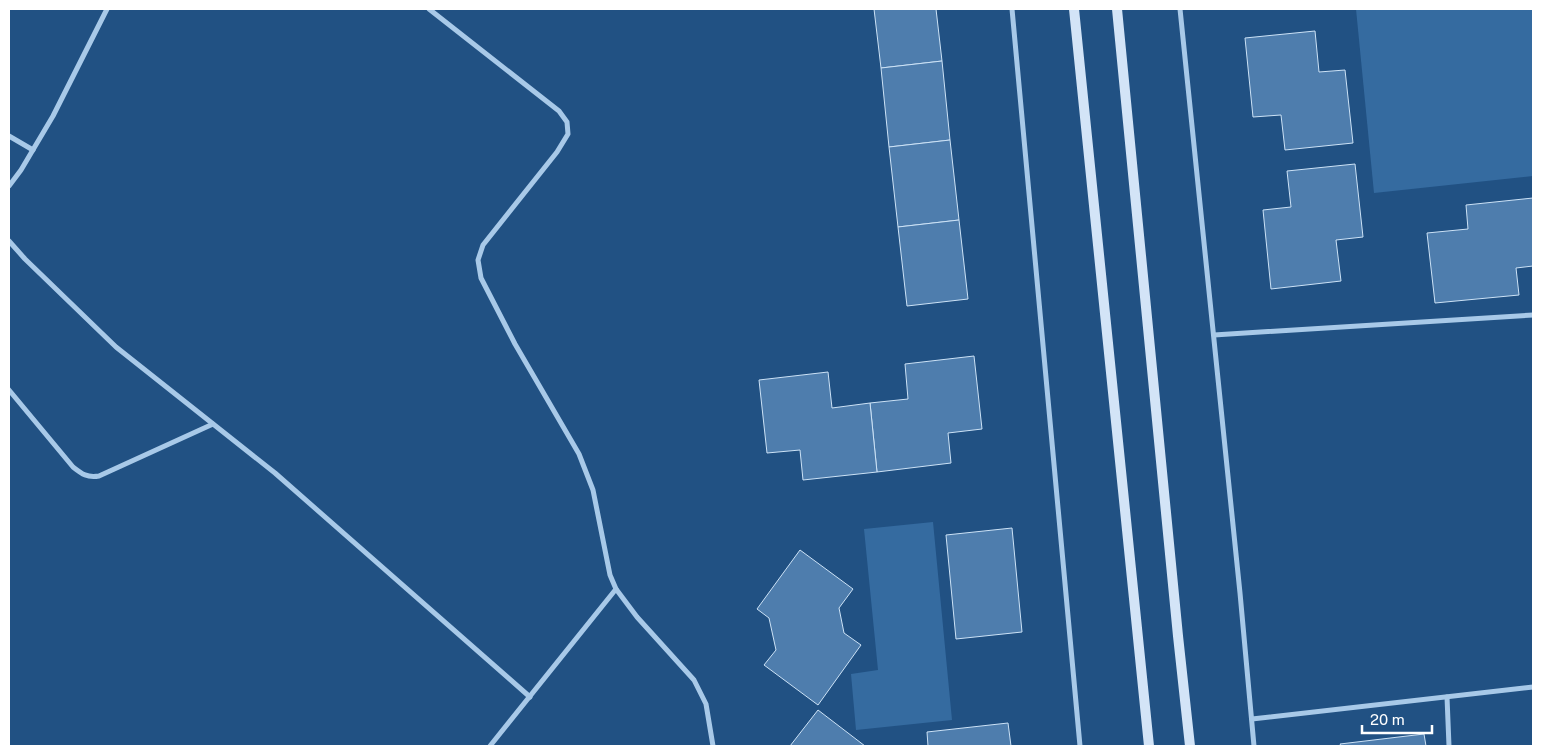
<svg xmlns="http://www.w3.org/2000/svg" width="1542" height="755" font-family="'Public Sans',sans-serif">
<style>
.green{fill:#356ba0}
.building{fill:#4e7dad;stroke:#cce2f6}
.lines{fill:none;stroke-linecap:round;stroke-linejoin:round}
.street{stroke:#a8c9e8;stroke-width:5}
.secondary{stroke:#d3e4f7;stroke-width:10}
</style>
<rect width="100%" height="100%" fill="#215183"/>
<g class="green">
<path d="M1356 9H1533V176L1374 193Z"/>
<path d="M933 522 952 720 856 730 851 674 878 670 864 529Z"/>
</g>
<g class="building">
<path d="M874 9H936L942 61 881 68Z"/>
<path d="M1315 31 1319 72 1345 70 1353 143 1285 150 1281 115 1253 117 1245 38Z"/>
<path d="M942 61 950 140 889 147 881 68Z"/>
<path d="M950 140 959 220 898 227 889 147Z"/>
<path d="M1355 164 1363 237 1336 240 1341 281 1271 289 1263 210 1291 207 1287 171Z"/>
<path d="M1533 198V266L1516 268 1519 295 1435 303 1427 233 1468 229 1466 205Z"/>
<path d="M959 220 968 299 907 306 898 227Z"/>
<path d="M974 356 982 429 948 433 951 463 877 472 870 403 908 399 905 364Z"/>
<path d="M828 372 832 408 870 403 877 472 803 480 800 450 767 453 759 380Z"/>
<path d="M1012 528 1022 632 956 639 946 535Z"/>
<path d="M800 550 853 589 839 608 844 633 861 645 818 705 764 665 776 650 769 618 757 609Z"/>
<path d="M818 710 865 746H790Z"/>
<path d="M1008 723 1011 746H928L927 732Z"/>
<path d="M1424 734 1426 746H1341L1340 744Z"/>
</g>
<g class="lines">
<g class="street">
<path d="M429 9 559 111 567 122 568 134 557 152 483 245 478 260 481 278 515 344 579 454 593 490 610 575 616 589 637 617 694 680 706 704 713 746"/>
<path d="M1012 9 1080 746"/>
<path d="M1180 9 1240 593 1254 746"/>
<path d="M9 136 33 150"/>
<path d="M9 186 21 170 53 116 107 9"/>
<path d="M9 241 25 259 116 347 275 473 530 697"/>
<path d="M1214 335 1533 315"/>
<path d="M9 390 73 467C82 474 87 478 99 476L213 424"/>
<path d="M1447 697 1449 746"/>
<path d="M1252 719 1533 687"/>
<path d="M490 746 616 589"/>
</g>
<g class="secondary">
<path d="M1074 9 1149 746"/>
<path d="M1117 9 1178 636 1190 746"/>
</g>
</g>
<rect width="1542" height="755" fill="none" stroke="#ffffff" stroke-width="20"/>
<path d="M1362 725v8h70v-8" fill="none" stroke="#ffffff" stroke-width="2.5"/>
<text x="1370" y="725" font-size="15" fill="#ffffff" stroke="#215183" stroke-width="4" paint-order="stroke">20 m</text>
</svg>
